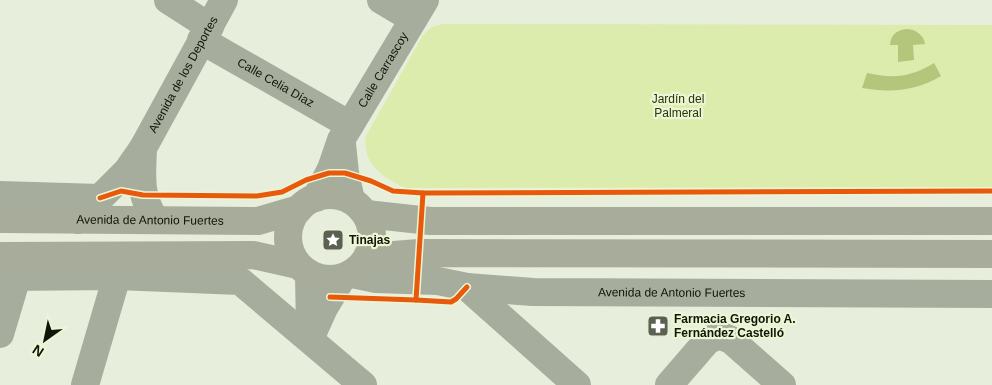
<svg xmlns="http://www.w3.org/2000/svg" width="992" height="385" font-family="Arial,sans-serif">
<style>
.green{fill:#dbecad}
.water{fill:#b3c67b}
.lines{fill:none;stroke-linecap:round;stroke-linejoin:round}
.minor{stroke:#a7ad9d;stroke-width:28}
.major{stroke:#a7ad9a;stroke-width:28}
.cycleway-casing{stroke:#ecf6d4;stroke-width:8}
.cycleway{stroke:#e8590c;stroke-width:5}
.labels{text-anchor:middle;dominant-baseline:central;stroke-width:4.5;stroke-linejoin:round;paint-order:stroke}
.street-label{font-size:12px;fill:#111408;stroke:#ecf6d4}
.park-label{font-size:12px;fill:#2a3309;stroke:#ecf6d4}
.poi-label{font-size:12px;font-weight:bold;fill:#111408;stroke:#ecf6d4;text-anchor:start}
</style>
<rect width="100%" height="100%" fill="#e8eedc"/>
<path class="green" d="M443 24 992 25V187L406 188C385 180 361 163 366 136L423 35 432 27Z"/>
<g class="water">
<path d="M906 29C915 29 924 35 925 44L913 45 914 60 898 62V45H890C891 34 896 31 906 29Z"/>
<path d="M934 63 941 76C917 91 890 93 862 88L867 73C893 79 911 77 934 63Z"/>
</g>
<g class="lines">
<g class="minor">
<path d="M168 0 210 27"/>
<path d="M381 0 413 19"/>
<path id="s1" d="M201 40 350 125"/>
<path d="M342 144 345 173 351 200"/>
<path d="M143 148C142 179 139 193 155 220"/>
<path d="M0 195 100 198"/>
<path id="s2" d="M316 198 331 169 341 140 425 0"/>
<path id="s3" d="M78 220 127 171 143 148 224 0"/>
<path d="M309 274 310 330"/>
<path id="s4" d="M352 274 376 279 438 281 467 287 533 292 992 294"/>
<path d="M0 277 117 276 240 281 363 385"/>
<path d="M467 287 577 385"/>
<path d="M0 334 17 277"/>
<path d="M310 339 324 308 342 278"/>
<path d="M85 385 117 276"/>
<path d="M669 385 707 341 719 335 731 340 782 385"/>
</g>
<g class="major">
<circle cx="330" cy="237" r="42"/>
<path d="M366 214 430 221H992"/>
<path id="s5" d="M0 219 258 221 299 209"/>
<path d="M0 256 253 255 298 265"/>
<path d="M368 257 419 253 992 254"/>
</g>
<g class="cycleway-casing">
<g id="cycleway">
<path d="M100 198 121 191 143 195 257 196 282 192 306 180 329 173H345L371 181 393 191 423 193 992 191"/>
<path d="M330 297 416 300 451 302 456 299 467 287"/>
<path d="M416 300 423 193"/>
</g>
</g>
<use href="#cycleway" class="cycleway"/>
</g>
<defs>
<g id="sight-square" transform="scale(1.125)"><rect x="-9" y="-9" width="18" height="18" rx="4" fill="#5c6052" stroke="#ecf6d4"/><path d="M0-6L1.8-2.2L6-1.7L2.9 1.2L3.7 5.4L0 3.3L-3.7 5.4L-2.9 1.2L-6-1.7L-1.8-2.2Z" fill="#fff"/></g>
<g id="pharmacy-square" transform="scale(1.125)"><rect x="-9" y="-9" width="18" height="18" rx="4" fill="#5c6052" stroke="#ecf6d4"/><path d="M-2-6h4v4h4v4h-4v4h-4v-4h-4v-4h4Z" fill="#fff"/></g>
</defs>
<g fill-rule="evenodd">
<use href="#sight-square" x="333" y="240"/>
<use href="#pharmacy-square" x="658" y="326"/>
</g>
<g class="labels">
<g class="street-label">
<text stroke="none"><textPath href="#s2" startOffset="145">Calle Carrascoy</textPath></text>
<text stroke="none"><textPath href="#s3" startOffset="181">Avenida de los Deportes</textPath></text>
<text stroke="none"><textPath href="#s1" startOffset="86">Calle Celia Díaz</textPath></text>
<text stroke="none"><textPath href="#s5" startOffset="150">Avenida de Antonio Fuertes</textPath></text>
<text stroke="none"><textPath href="#s4" startOffset="321">Avenida de Antonio Fuertes</textPath></text>
</g>
<g class="park-label">
<text x="678" y="99">Jardín del<tspan x="678" dy="14">Palmeral</tspan></text>
</g>
<g class="poi-label">
<text x="349" y="240">Tinajas</text>
<text x="674" y="319">Farmacia Gregorio A.<tspan x="674" dy="14">Fernández Castelló</tspan></text>
</g>
</g>
<g transform="translate(45 340) rotate(213)" stroke="#ecf6d4" stroke-width="4" paint-order="stroke">
<path d="M0-4L9 19L0 12L-9 19Z" fill="#111408"/>
<text y="-8" font-size="14" font-weight="bold" text-anchor="middle" fill="#111408">N</text>
</g>
</svg>
